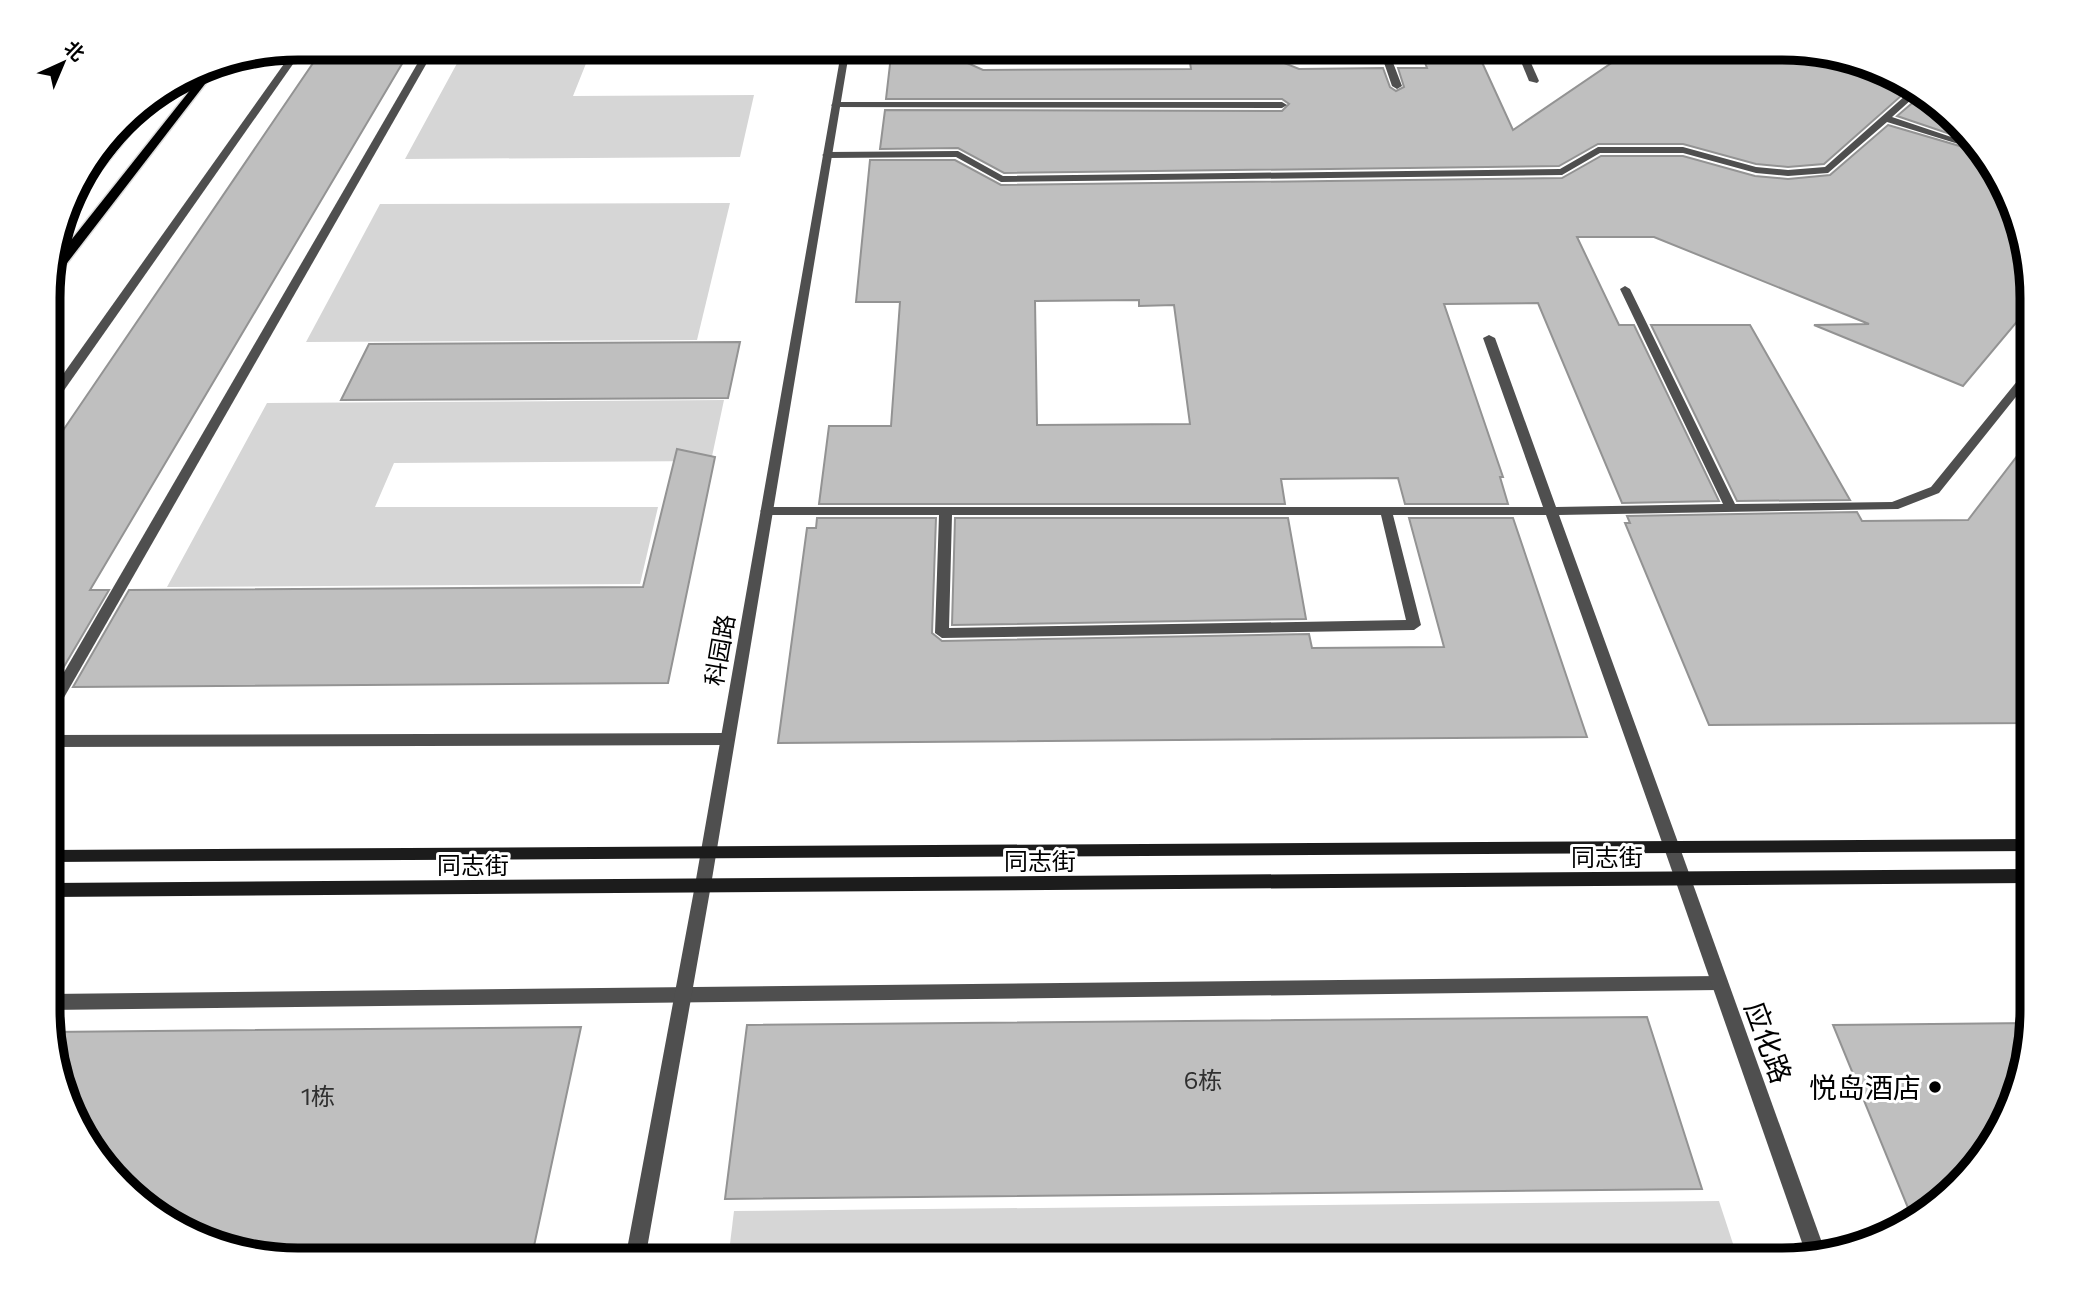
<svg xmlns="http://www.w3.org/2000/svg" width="2079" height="1307" font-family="Commissioner,'Noto Sans SC',sans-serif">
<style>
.green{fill:#d6d6d6}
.building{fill:#bfbfbf;stroke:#939393;stroke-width:2;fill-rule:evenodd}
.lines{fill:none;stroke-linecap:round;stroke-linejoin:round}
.primary-casing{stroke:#dbdbdb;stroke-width:3}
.lane{fill:#4f4f4f;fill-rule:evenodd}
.street{fill:#4f4f4f;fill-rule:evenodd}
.secondary{fill:#1c1c1c;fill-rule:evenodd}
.primary{fill:#000;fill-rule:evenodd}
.poi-dot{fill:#000;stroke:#fff;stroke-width:2.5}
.labels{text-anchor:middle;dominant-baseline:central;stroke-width:6;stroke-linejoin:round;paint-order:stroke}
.street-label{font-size:24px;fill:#000;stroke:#fff}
.near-number-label{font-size:24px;fill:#303030}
.near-street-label{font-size:28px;fill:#000;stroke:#fff}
.near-poi-label{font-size:28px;fill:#000;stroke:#fff;text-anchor:end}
.rim{fill:none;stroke:#000;stroke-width:9}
</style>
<rect width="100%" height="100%" fill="#fff"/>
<g class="green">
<path d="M461 56H589L573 96 754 95 740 157 405 159Z"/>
<path d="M730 203 697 340 306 342 380 204Z"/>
<path d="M724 400 711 461 394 463 375 507H658L640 584 167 587 267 403Z"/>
<path d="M1719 1201 1738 1259 728 1260 734 1211Z"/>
</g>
<g class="building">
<path d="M324 47H412L90 590H109L52 687H49V451Z"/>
<path d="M892 47H932L983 70 1191 69 1189 56H1203L1201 47H1262L1264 55 1299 69 1383 68 1390 87 1396 91 1404 87 1398 68H1427L1419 47H1475L1513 130 1635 47H1782L1910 88 1824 164 1788 167 1756 164 1683 144H1598L1559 166 1004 173 958 148 880 149 885 110 1282 111 1289 104 1282 99H886Z"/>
<path d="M1924 93 1968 140 1897 116Z"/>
<path d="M1888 125 1980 152 1998 172 2031 280V305L1963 386 1814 325 1869 324 1654 237H1577L1619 325H1634L1719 501 1622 503 1538 303 1444 304 1503 477H1500L1508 504H1405L1398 478 1281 479 1285 504H819L829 426H891L900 302H856L870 160H955L1001 185 1562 178 1601 156H1683L1755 176 1788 179 1830 175ZM1139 300V306L1174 305 1190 424 1037 425 1035 301Z"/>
<path d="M1651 325H1750L1850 500 1737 501Z"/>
<path d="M740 342 728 398 341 400 369 344Z"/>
<path d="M2031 438V723L1709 725 1625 523H1630L1627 516 1857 512 1862 521 1968 520Z"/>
<path d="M677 449 715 457 668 683 73 687 129 590 643 587Z"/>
<path d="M817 518H936L932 633 942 641 1309 634 1312 648 1444 647 1409 518H1513L1587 737 778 743 807 528H816Z"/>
<path d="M955 518H1288L1306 619 952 625Z"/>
<path d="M1647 1017 1702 1189 725 1199 747 1025Z"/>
<path d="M2031 1023 1990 1148 1913 1220 1833 1025Z"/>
<path d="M581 1027 531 1260H297L217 1247 159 1218 89 1148 49 1042V1032Z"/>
</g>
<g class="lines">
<g class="primary-casing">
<g id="primary">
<path d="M222 62 54 280 49 281V268L210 65Z"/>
<path d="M161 92V96L72 206 67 207 72 190 145 102Z"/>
</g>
</g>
<g class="lane">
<path d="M296 47H305L53 406 49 407V394Z"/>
<path d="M427 47H436L54 715 49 716V698Z"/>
<path d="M1273 47H1387L1402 86 1397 89 1392 86 1380 51 1277 50Z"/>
<path d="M1515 47H1524L1539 81 1537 83 1529 81Z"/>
<path d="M1915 87 1922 90 1892 117 1972 144 1978 150 1887 122 1828 173 1788 176 1756 173 1683 153H1600L1562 175 1001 182 956 157 827 158 822 155 827 152 958 151 1003 176 1560 169 1598 147H1683L1756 167 1788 170 1825 167Z"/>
<path d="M836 102H1282L1287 105 1282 108 833 107 831 105Z"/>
<path d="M1625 286 1630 289 1735 504 1892 502 1931 487 2027 369 2031 368V378L1939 493 1898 509 1559 515 1680 848 1678 853 1672 854 1666 853 1664 848 1546 515H1393L1421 625 1414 630 942 638 935 633 939 515H766L760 511 766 507H1543L1483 338 1489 335 1495 338 1556 507 1723 504 1620 289ZM952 515H1381L1406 620 949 628Z"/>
<path d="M727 733 732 735 734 739 732 743 727 745 49 747V735Z"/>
<path d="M1720 976 1726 978 1728 983 1726 988 1720 990 49 1010V994Z"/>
</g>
<g class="street">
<path d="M842 47H850L711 885 645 1260H625L695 885Z"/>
<path d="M1672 842 1678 843 1680 848 1825 1251 1807 1256 1806 1254 1664 848 1666 843Z"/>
</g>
<g class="secondary">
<path d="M2031 839V851L49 862V850Z"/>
<path d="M2031 869V883L49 897V883Z"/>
</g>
<use href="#primary" class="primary"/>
</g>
<circle class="poi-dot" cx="1935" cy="1087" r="7"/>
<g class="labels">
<g class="street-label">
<text transform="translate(719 650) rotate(-80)">科园路</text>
<text x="1607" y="856">同志街</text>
<text x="1040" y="860">同志街</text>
<text x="473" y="864">同志街</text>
</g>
<g class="near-number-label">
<text x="1203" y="1079">6栋</text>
<text x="318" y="1095">1栋</text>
</g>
<g class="near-street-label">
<text transform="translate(1769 1042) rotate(70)">应化路</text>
</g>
<g class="near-poi-label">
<text x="1921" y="1087">悦岛酒店</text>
</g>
</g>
<path d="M0 0H2079V1307H0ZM298 60H1782A238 238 0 0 1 2020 298V1010A238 238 0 0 1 1782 1248H298A238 238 0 0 1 60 1010V298A238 238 0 0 1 298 60Z" fill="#fff" fill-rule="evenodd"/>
<path class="rim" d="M298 60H1782A238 238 0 0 1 2020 298V1010A238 238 0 0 1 1782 1248H298A238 238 0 0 1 60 1010V298A238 238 0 0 1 298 60Z"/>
<g transform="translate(63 63) rotate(44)" stroke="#ffffff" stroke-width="5" paint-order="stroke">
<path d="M0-5L12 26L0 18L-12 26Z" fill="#000000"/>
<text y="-10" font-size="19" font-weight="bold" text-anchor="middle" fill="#000000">北</text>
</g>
</svg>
